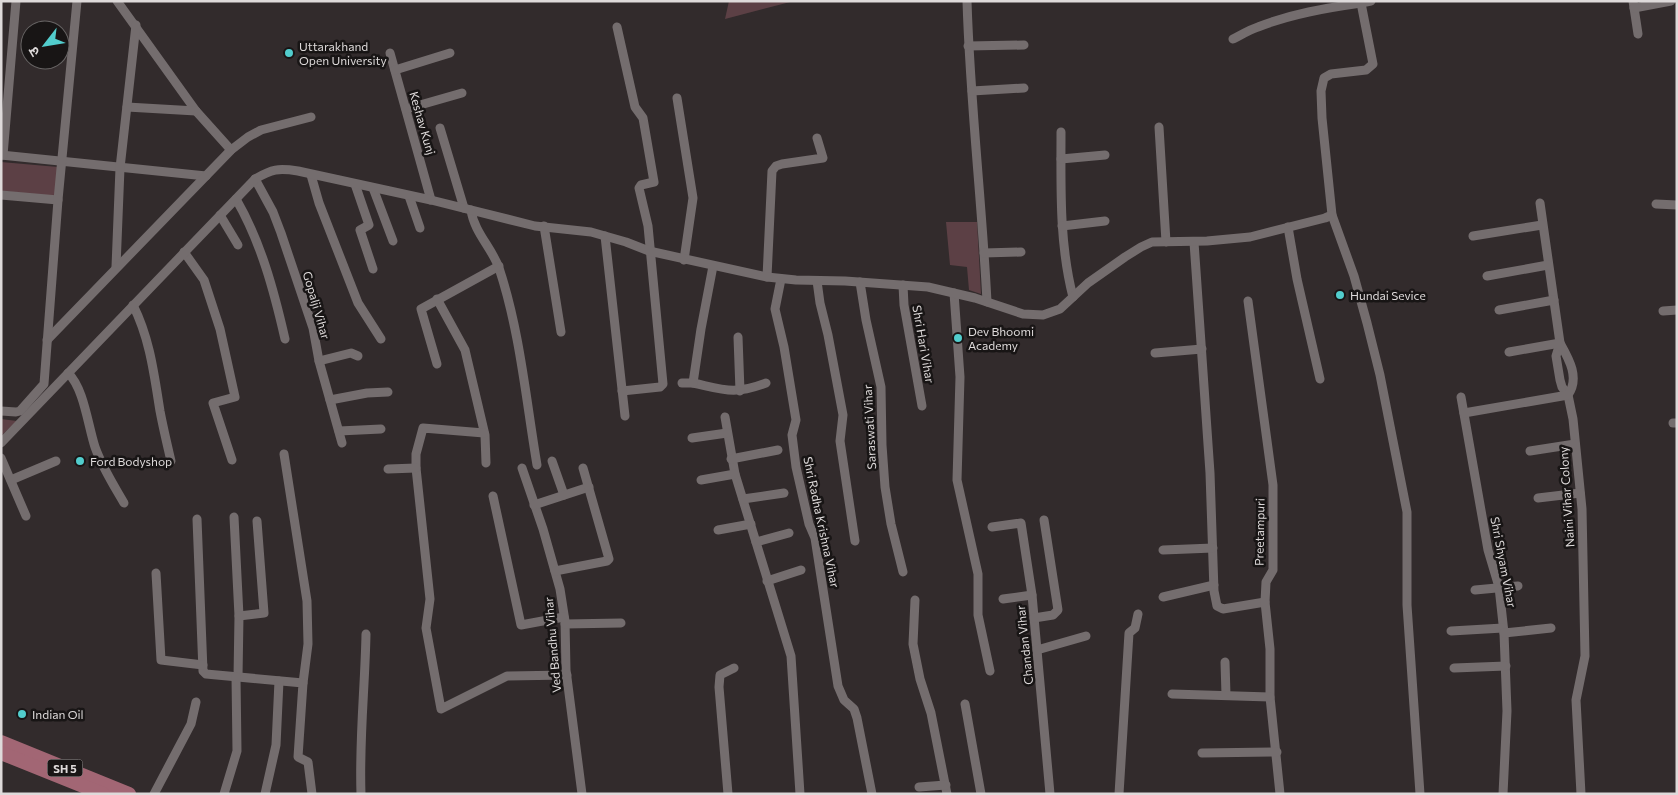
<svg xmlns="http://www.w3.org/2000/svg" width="1678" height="795" font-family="Commissioner,'Noto Sans Devanagari',sans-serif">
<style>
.green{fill:#5c4045}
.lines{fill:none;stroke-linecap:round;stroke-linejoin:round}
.minor{stroke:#746d6e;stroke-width:9}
.primary{stroke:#a26674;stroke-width:14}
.poi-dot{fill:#52cdcd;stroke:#181515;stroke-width:2}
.labels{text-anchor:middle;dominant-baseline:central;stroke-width:5;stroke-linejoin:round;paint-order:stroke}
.shield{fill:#181515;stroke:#a39f9f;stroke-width:1}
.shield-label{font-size:11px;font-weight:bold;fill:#dedada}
.poi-label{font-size:12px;fill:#dedada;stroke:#181515;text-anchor:start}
.street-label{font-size:12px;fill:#dedada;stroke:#181515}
</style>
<rect width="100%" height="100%" fill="#322b2c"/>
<g class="green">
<path d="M729 1H794L725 19Z"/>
<path d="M1 162 58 167 55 196 1 191Z"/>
<path d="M946 222H977L981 294 969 290 967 267 950 265Z"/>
<path d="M1 419 17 421 1 436Z"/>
</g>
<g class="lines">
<g class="minor">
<path d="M117 1 196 111 231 150"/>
<path d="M967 1C970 102 982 202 987 302"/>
<path d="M1371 1 1361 3 1373 64 1366 70 1331 74 1324 78 1321 91 1322 118 1332 215 1354 276 1367 323 1380 375 1407 512V605L1420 794"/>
<path d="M1633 1 1638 34"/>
<path d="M1634 8 1671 1"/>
<path d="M617 27 635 107 643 118 654 182 641 185 639 188 648 226 663 384 660 387 622 391"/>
<path d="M1233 39C1241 35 1249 30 1258 27 1291 14 1326 8 1361 3V1"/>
<path d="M968 46 1024 45"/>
<path d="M390 53 431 200"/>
<path d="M395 70 450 53"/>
<path d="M972 91 1024 88"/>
<path d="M677 98 693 198 684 260"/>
<path d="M127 107 196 111"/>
<path d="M406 109 462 93"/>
<path d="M1159 127 1166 242"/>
<path d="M440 128 464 208"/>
<path d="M1061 132C1061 187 1059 243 1073 297"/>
<path d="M1 155 206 176"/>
<path d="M3 155 16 1"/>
<path d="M1061 159 1105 155"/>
<path d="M311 175 319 203 358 303 381 339"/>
<path d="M255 179 273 212 281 233 313 328 319 361 342 443"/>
<path d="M355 184 369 225 360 230 373 269"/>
<path d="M373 188 393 241"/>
<path d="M1 195 58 200"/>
<path d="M409 196 420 228"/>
<path d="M236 199C261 242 274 291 285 339"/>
<path d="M1540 203 1560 343 1556 356 1560 380 1562 387 1568 395 1573 419 1582 509 1585 656 1576 700 1581 794"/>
<path d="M1656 204 1677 205"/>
<path d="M471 210C474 232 492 248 499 268 520 331 526 400 537 465"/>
<path d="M220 215 238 245"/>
<path d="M544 226 561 332"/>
<path d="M1062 226 1105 221"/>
<path d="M1288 227 1297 279 1320 379"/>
<path d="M605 236 625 416"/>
<path d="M1473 236 1542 225"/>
<path d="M1194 242 1210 473 1214 591 1217 606 1223 609 1265 602"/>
<path d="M184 252 204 280 220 329 235 397 213 403 232 460"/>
<path d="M984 253 1021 252"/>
<path d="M713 266 701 329 693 383C725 390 734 395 766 383"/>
<path d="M116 267 120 168 136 25"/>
<path d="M1487 276 1548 265"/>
<path d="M767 277 772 171 776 166 782 164 823 158 817 138"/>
<path d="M781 279 775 309 784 347 796 420 792 435 796 467 809 524 815 538 838 686 844 700 854 709 857 718 872 794"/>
<path d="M817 281 820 303 828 335 843 415 840 441 855 541"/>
<path d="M860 282 866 320 881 387 882 445 885 487 891 524 903 572"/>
<path d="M903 285 904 305 922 406"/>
<path d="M954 293 960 377 957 480 978 574V615L990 671"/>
<path d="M437 299 465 350 485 435 486 463"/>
<path d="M1248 301 1273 485V570L1266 582 1265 602 1270 649V697L1280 794"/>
<path d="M133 305C150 339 154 374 160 411 163 427 167 444 171 461"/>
<path d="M1499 310 1554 300"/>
<path d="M1663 311 1677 310"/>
<path d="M738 337 740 391"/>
<path d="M47 340 231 150 248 137 261 130 311 117"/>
<path d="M1155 353 1202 349"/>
<path d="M319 361 351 353 358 356"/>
<path d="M437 364 421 309 499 266"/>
<path d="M68 373C84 388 88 426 95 447 102 467 113 484 124 503"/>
<path d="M682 383H693"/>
<path d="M1461 397 1488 550 1499 587 1504 633 1507 711 1503 794"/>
<path d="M330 400 367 393 388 392"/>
<path d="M1 411 16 412 20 411 44 384 58 200 77 1"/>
<path d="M1464 413 1568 395C1580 378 1569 359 1560 343L1509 352"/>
<path d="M725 417 735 474 791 656 800 794"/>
<path d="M1673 423H1677"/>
<path d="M339 431 381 429"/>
<path d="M484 433 423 428 416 454V468L430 599 426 628 441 709 507 676 567 675"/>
<path d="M692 438 727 433"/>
<path d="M1 443 255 179C272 169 278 168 298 171L431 200 535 226 591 232 626 242 649 251 767 277 796 280 845 281 928 287 975 298 1023 314 1043 315 1060 309 1088 283 1125 257 1141 247 1152 242 1207 241 1250 237 1325 218 1332 215"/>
<path d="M1530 451 1575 444"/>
<path d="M284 454 307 601 308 644 303 683"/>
<path d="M1 458 26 516"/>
<path d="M731 459 778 450"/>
<path d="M552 461 564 495"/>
<path d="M522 468 543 529 560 589 565 621 566 670 582 794"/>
<path d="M388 469 416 468"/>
<path d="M11 480 56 461"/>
<path d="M701 480 735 474"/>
<path d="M493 496 521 625 564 617"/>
<path d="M1538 498 1580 493"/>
<path d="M743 499 784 493"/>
<path d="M534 505 589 487"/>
<path d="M234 517 239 616 238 677"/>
<path d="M197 519 203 671 206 674 303 683 298 757 308 762 312 794"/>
<path d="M992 527 1021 523 1032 595 1050 794"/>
<path d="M718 530 751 524"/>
<path d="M756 542 789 533"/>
<path d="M1163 550 1213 548"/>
<path d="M555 571 607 561 609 559 583 468"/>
<path d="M156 573 161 660 203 665"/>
<path d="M767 581 801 570"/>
<path d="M1475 590 1518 586"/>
<path d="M1163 597 1214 585"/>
<path d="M1003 599 1032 595"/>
<path d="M915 600 913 644 920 679 931 713 947 794"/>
<path d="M239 616 264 613 257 521"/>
<path d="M1034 618 1053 615 1058 610 1044 520"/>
<path d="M565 624 621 623"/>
<path d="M1451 631 1503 628"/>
<path d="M1504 633 1551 628"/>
<path d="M1037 650 1086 636"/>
<path d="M1225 662 1226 695"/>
<path d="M1454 668 1506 666"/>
<path d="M1172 694 1270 697"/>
<path d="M965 704 981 794"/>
<path d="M1202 753 1277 752"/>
<path d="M919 787 946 785"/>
<path d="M154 794 191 724 196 702"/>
<path d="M224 794 237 751 236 677"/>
<path d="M265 794 276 745 279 681"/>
<path d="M361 794C359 740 365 687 366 634"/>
<path d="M728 794 719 687 720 675 734 668"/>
<path d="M1119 794 1129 633 1135 628 1138 614"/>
</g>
<g class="primary">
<path d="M1 742 129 794"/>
<path d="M1 753 103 794"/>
</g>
</g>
<g class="poi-dot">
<circle cx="289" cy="53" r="5"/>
<circle cx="1340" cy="295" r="5"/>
<circle cx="958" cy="338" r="5"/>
<circle cx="80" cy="461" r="5"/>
<circle cx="22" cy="714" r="5"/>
</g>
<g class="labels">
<rect class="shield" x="47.5" y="759.5" width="35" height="17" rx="4"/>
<g class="shield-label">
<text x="65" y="768">SH 5</text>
</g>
<g class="poi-label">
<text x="299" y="46">Uttarakhand<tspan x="299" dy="14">Open University</tspan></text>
<text x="1350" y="295">Hundai Sevice</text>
<text x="968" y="331">Dev Bhoomi<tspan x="968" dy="14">Academy</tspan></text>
<text x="90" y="461">Ford Bodyshop</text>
<text x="32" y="714">Indian Oil</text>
</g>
<g class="street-label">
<text transform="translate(423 123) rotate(74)">Keshav Kunj</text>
<text transform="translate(317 305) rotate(74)">Gopalji Vihar</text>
<text transform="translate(924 344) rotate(80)">Shri Hari Vihar</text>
<text transform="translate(869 427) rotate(-93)">Saraswati Vihar</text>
<text transform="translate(1566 497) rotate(-94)">Naini Vihar Colony</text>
<text transform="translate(822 522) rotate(78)">Shri Radha Krishna Vihar</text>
<text transform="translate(1259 532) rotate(-89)">Preetampuri</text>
<text transform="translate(1504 562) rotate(79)">Shri Shyam Vihar</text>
<text transform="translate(552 645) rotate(-95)">Ved Bandhu Vihar</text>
<text transform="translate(1024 645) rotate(-96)">Chandan Vihar</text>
</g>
</g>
<rect width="1678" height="795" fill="none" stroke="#dedada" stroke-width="5"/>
<g transform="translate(45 45) rotate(239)"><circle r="24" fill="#181515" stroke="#676464"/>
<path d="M0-4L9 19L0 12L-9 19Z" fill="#52cdcd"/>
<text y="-8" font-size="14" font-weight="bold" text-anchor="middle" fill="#dedada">उ</text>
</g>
</svg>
